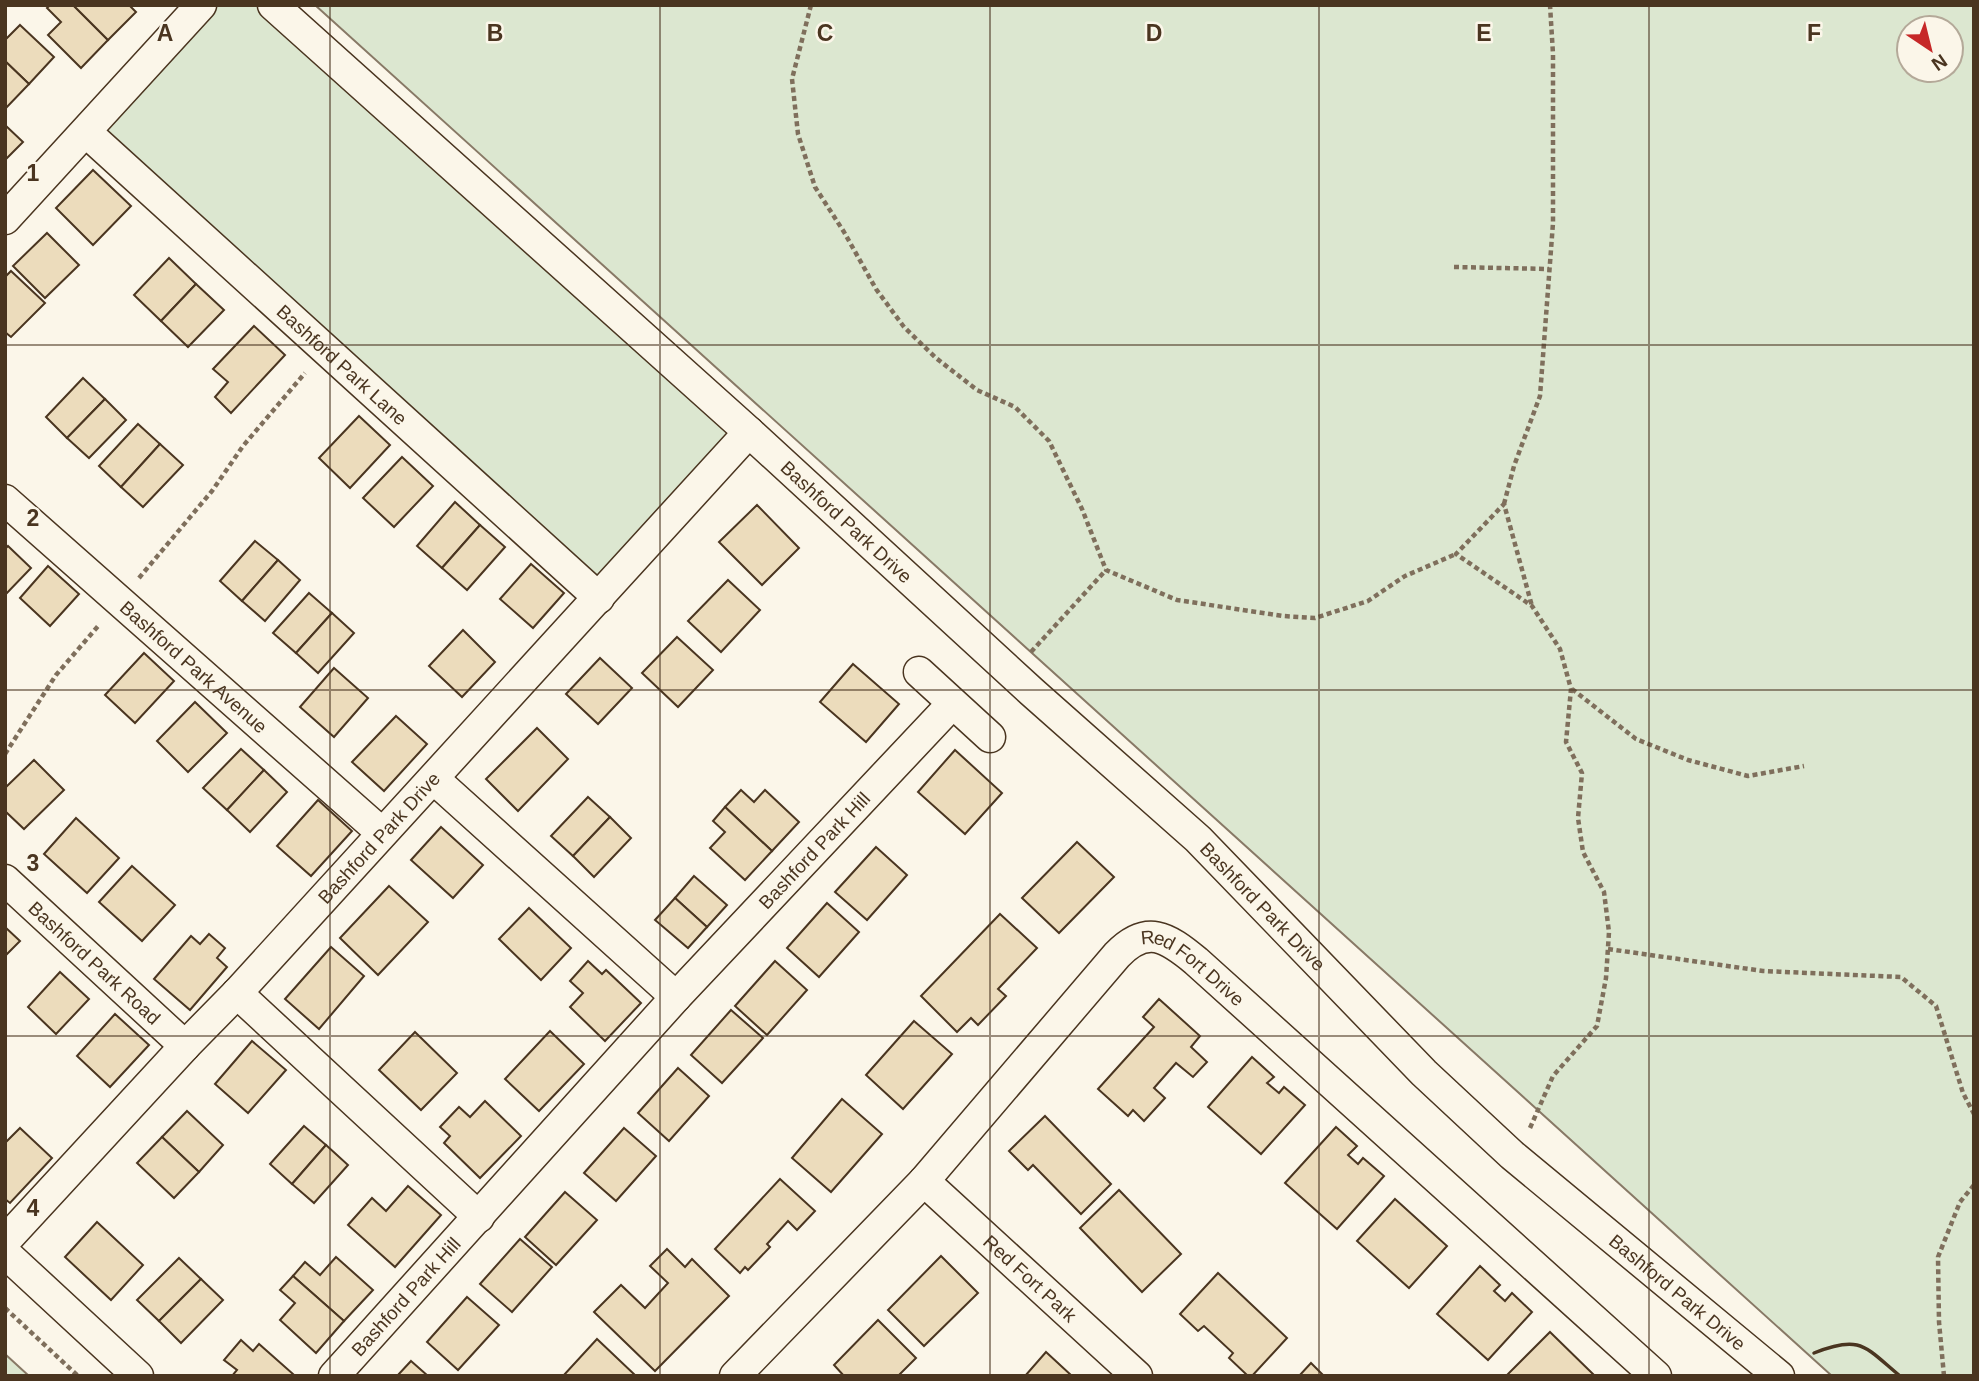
<svg xmlns="http://www.w3.org/2000/svg" width="1979" height="1381" font-family="Helvetica,sans-serif">
<style>
.green{fill:#dce7d0;stroke:#887966;stroke-width:2;fill-rule:evenodd}
.building{fill:#ecdcbc;stroke:#4a3520;stroke-width:2}
.lines{fill:none;stroke-linecap:round;stroke-linejoin:round}
.street-casing{stroke:#4a3520;stroke-width:33}
.path{stroke:#7f6f5c;stroke-width:4.5;stroke-dasharray:5 3.5;stroke-linecap:butt}
.street{stroke:#fbf6e9;stroke-width:30}
.wall{stroke:#4a3520;stroke-width:3.5}
.grid{fill:none;stroke:#4a3520;stroke-width:2;stroke-opacity:0.55}
.labels{text-anchor:middle;dominant-baseline:central;stroke-width:5;stroke-linejoin:round;paint-order:stroke}
.street-label{font-size:19px;fill:#4a3520;stroke:#fbf6e9}
.grid-label{font-size:23px;text-anchor:middle;font-weight:bold;fill:#4a3520;stroke:#fbf6e9;stroke-width:5;stroke-linejoin:round;paint-order:stroke}
</style>
<rect width="100%" height="100%" fill="#fbf6e9"/>
<g class="green">
<path d="M201 5H273L749 432 599 598 86 132Z"/>
<path d="M315 5H1974V1376H1832ZM1909 28H1951V70H1909Z"/>
<path d="M5 1354 29 1376H5Z"/>
</g>
<g class="building">
<path d="M50 5H73L108 40 81 68 48 35 61 22 47 8Z"/>
<path d="M73 5H129L136 12 108 40Z"/>
<path d="M20 25 54 57 29 84 5 61V40Z"/>
<path d="M5 61 29 84 5 109Z"/>
<path d="M5 125 23 142 5 160Z"/>
<path d="M93 170 131 206 93 245 56 208Z"/>
<path d="M47 233 79 265 45 298 13 266Z"/>
<path d="M169 258 196 284 161 321 134 295Z"/>
<path d="M11 271 45 303 11 337 5 332V277Z"/>
<path d="M196 284 224 310 188 347 161 321Z"/>
<path d="M254 326 285 355 231 413 215 397 228 382 213 369Z"/>
<path d="M83 378 105 399 67 438 46 417Z"/>
<path d="M105 399 126 420 89 458 67 438Z"/>
<path d="M359 416 390 445 350 488 319 458Z"/>
<path d="M138 424 160 444 121 487 99 466Z"/>
<path d="M160 444 183 465 143 507 121 487Z"/>
<path d="M402 457 433 486 394 527 363 498Z"/>
<path d="M455 502 480 525 442 568 417 546Z"/>
<path d="M757 505 799 548 762 585 719 542Z"/>
<path d="M480 525 505 547 467 590 442 568Z"/>
<path d="M255 541 278 560 242 601 220 581Z"/>
<path d="M8 546 31 568 5 595V549Z"/>
<path d="M278 560 300 580 265 621 242 601Z"/>
<path d="M531 564 564 593 533 628 500 599Z"/>
<path d="M48 566 79 594 50 626 20 598Z"/>
<path d="M728 580 760 610 721 652 688 621Z"/>
<path d="M309 593 332 613 296 653 273 633Z"/>
<path d="M332 613 354 633 318 673 296 653Z"/>
<path d="M463 630 495 662 462 697 429 666Z"/>
<path d="M677 637 713 670 678 707 642 673Z"/>
<path d="M144 653 174 681 135 723 105 695Z"/>
<path d="M600 658 632 688 598 724 566 694Z"/>
<path d="M853 664 899 704 866 742 820 702Z"/>
<path d="M334 668 368 698 334 737 300 707Z"/>
<path d="M195 702 227 733 188 772 157 741Z"/>
<path d="M396 716 427 744 384 791 352 762Z"/>
<path d="M537 728 568 759 518 811 486 779Z"/>
<path d="M241 749 264 770 227 810 203 788Z"/>
<path d="M955 750 1002 793 965 834 918 792Z"/>
<path d="M34 760 64 790 24 829 5 811V788Z"/>
<path d="M264 770 287 792 250 832 227 810Z"/>
<path d="M741 790 754 802 765 790 799 822 772 851 725 807Z"/>
<path d="M588 797 610 817 573 856 551 836Z"/>
<path d="M318 800 352 831 311 876 277 846Z"/>
<path d="M725 807 772 851 745 880 710 848 725 832 713 821Z"/>
<path d="M610 817 631 838 594 877 573 856Z"/>
<path d="M76 818 119 858 87 893 44 854Z"/>
<path d="M441 827 483 865 453 898 411 860Z"/>
<path d="M1077 842 1114 877 1059 933 1022 898Z"/>
<path d="M876 847 907 875 867 920 835 892Z"/>
<path d="M132 866 175 905 142 941 99 902Z"/>
<path d="M694 876 727 905 707 927 675 898Z"/>
<path d="M389 886 428 922 378 975 340 938Z"/>
<path d="M675 898 707 927 688 948 655 920Z"/>
<path d="M827 903 859 932 819 977 787 948Z"/>
<path d="M529 908 571 948 541 980 499 939Z"/>
<path d="M1000 914 1037 948 998 989 1006 996 978 1025 971 1018 957 1032 921 996Z"/>
<path d="M5 927 20 941 5 956Z"/>
<path d="M209 934 225 948 217 958 227 967 190 1010 154 979 191 936 200 944Z"/>
<path d="M331 947 364 976 319 1029 285 999Z"/>
<path d="M588 961 602 974 606 970 641 1003 605 1041 570 1007 583 993 570 981Z"/>
<path d="M775 961 807 990 767 1035 735 1006Z"/>
<path d="M60 972 89 999 56 1034 28 1007Z"/>
<path d="M1159 999 1200 1036 1191 1047 1207 1062 1193 1077 1176 1063 1154 1088 1165 1098 1144 1121 1133 1110 1128 1116 1098 1089 1154 1027 1143 1017Z"/>
<path d="M731 1010 763 1038 722 1083 691 1055Z"/>
<path d="M115 1014 149 1045 110 1087 77 1056Z"/>
<path d="M914 1021 952 1054 903 1109 866 1075Z"/>
<path d="M550 1031 584 1064 539 1111 505 1079Z"/>
<path d="M415 1032 457 1073 421 1110 379 1070Z"/>
<path d="M252 1041 286 1070 248 1113 215 1084Z"/>
<path d="M1252 1057 1274 1077 1267 1083 1279 1093 1284 1087 1305 1105 1261 1154 1208 1107Z"/>
<path d="M678 1068 709 1096 669 1141 638 1113Z"/>
<path d="M842 1099 882 1134 831 1192 792 1158Z"/>
<path d="M485 1101 521 1136 480 1178 444 1143 450 1136 440 1127 459 1107 470 1117Z"/>
<path d="M187 1111 223 1145 199 1172 162 1137Z"/>
<path d="M1045 1116 1111 1184 1081 1214 1033 1165 1028 1170 1009 1151Z"/>
<path d="M304 1126 326 1145 292 1184 270 1164Z"/>
<path d="M1336 1127 1357 1146 1348 1155 1358 1164 1363 1158 1384 1176 1337 1229 1285 1183Z"/>
<path d="M20 1128 52 1158 10 1203 5 1199V1143Z"/>
<path d="M624 1128 656 1156 616 1201 584 1173Z"/>
<path d="M162 1137 199 1172 174 1198 137 1163Z"/>
<path d="M326 1145 348 1165 314 1203 292 1184Z"/>
<path d="M780 1179 815 1211 797 1230 788 1221 767 1244 770 1247 748 1270 745 1267 740 1273 715 1249Z"/>
<path d="M408 1186 441 1215 395 1267 348 1225 372 1198 386 1211Z"/>
<path d="M1119 1190 1181 1254 1142 1292 1080 1228Z"/>
<path d="M565 1192 597 1220 556 1265 525 1237Z"/>
<path d="M1395 1199 1447 1246 1409 1288 1357 1241Z"/>
<path d="M97 1222 143 1265 111 1300 65 1257Z"/>
<path d="M520 1239 552 1267 512 1312 480 1284Z"/>
<path d="M667 1249 685 1267 692 1259 729 1296 655 1371 594 1312 621 1285 645 1308 668 1283 650 1266Z"/>
<path d="M941 1256 978 1293 924 1346 888 1310Z"/>
<path d="M336 1257 373 1290 344 1321 293 1276 305 1262 320 1275Z"/>
<path d="M179 1258 201 1279 159 1321 137 1300Z"/>
<path d="M1480 1266 1500 1285 1494 1291 1505 1301 1512 1293 1532 1312 1488 1360 1437 1314Z"/>
<path d="M1218 1273 1287 1338 1252 1376H1248L1229 1358 1233 1353 1204 1326 1198 1331 1180 1314Z"/>
<path d="M293 1276 344 1321 316 1353 280 1320 295 1303 280 1290Z"/>
<path d="M201 1279 223 1300 181 1343 159 1321Z"/>
<path d="M467 1297 499 1325 458 1370 427 1342Z"/>
<path d="M878 1320 916 1358 898 1376H844L834 1365Z"/>
<path d="M1550 1332 1595 1376 1507 1375Z"/>
<path d="M597 1339 636 1376H563Z"/>
<path d="M241 1340 253 1351 259 1344 293 1374 291 1376H232L237 1370 224 1360Z"/>
<path d="M1046 1352 1072 1376H1025Z"/>
<path d="M411 1361 428 1376H397Z"/>
<path d="M1311 1363 1324 1376H1299Z"/>
</g>
<g class="lines">
<g class="street-casing">
<g id="street">
<path id="s1" d="M273 5 749 432 1032 692 1198 839 1424 1073 1512 1155 1779 1376"/>
<path id="s2" d="M86 132 599 598"/>
<path d="M5 219 201 5"/>
<path id="s3" d="M5 500 382 833"/>
<path d="M919 672 990 737"/>
<path d="M434 779 676 997"/>
<path id="s4" d="M5 880 185 1046"/>
<path d="M237 993 479 1217"/>
<path id="s5" d="M924 1181 1137 1376"/>
<path id="s6" d="M5 1241 185 1046 237 993 749 432"/>
<path d="M5 1253 138 1376"/>
<path id="s7" d="M334 1376 676 997 952 704"/>
<path id="s8" d="M735 1376 924 1181 1117 955C1147 924 1167 937 1196 961L1656 1376"/>
</g>
</g>
<g class="path">
<path d="M811 5 792 79 798 134 815 187 844 232 876 289 904 327 936 358 977 390 1015 407 1049 441 1082 509 1106 570 1177 600 1283 616 1315 618 1368 601 1405 576 1456 554"/>
<path d="M1454 267 1549 269"/>
<path d="M1504 504 1514 466 1540 396 1553 223V54L1550 5"/>
<path d="M139 578 212 491 243 446 305 373"/>
<path d="M1031 652 1106 570"/>
<path d="M1572 689 1636 739 1688 760 1748 776 1804 766"/>
<path d="M5 754 56 675 99 625"/>
<path d="M1608 949 1763 971 1901 977 1936 1006 1963 1093 1974 1114"/>
<path d="M1530 1128 1553 1076 1597 1026 1606 978 1609 932 1604 892 1583 852 1578 818 1582 773 1566 742 1571 689 1560 649 1532 606 1456 554 1504 504 1532 606"/>
<path d="M5 1308 78 1376"/>
<path d="M1944 1376 1939 1322 1938 1257 1960 1202 1974 1185"/>
</g>
<use href="#street" class="street"/>
<path class="wall" d="M1814 1353C1861 1334 1865 1347 1900 1376"/>
</g>
<path class="grid" d="M330 5V1376M660 5V1376M990 5V1376M1319 5V1376M1649 5V1376M5 345H1974M5 690H1974M5 1036H1974"/>
<g class="labels">
<g class="street-label">
<text stroke="none"><textPath href="#s2" startOffset="346">Bashford Park Lane</textPath></text>
<text stroke="none"><textPath href="#s1" startOffset="772">Bashford Park Drive</textPath></text>
<text stroke="none"><textPath href="#s3" startOffset="252">Bashford Park Avenue</textPath></text>
<text stroke="none"><textPath href="#s6" startOffset="550">Bashford Park Drive</textPath></text>
<text stroke="none"><textPath href="#s7" startOffset="712">Bashford Park Hill</textPath></text>
<text stroke="none"><textPath href="#s1" startOffset="1339">Bashford Park Drive</textPath></text>
<text stroke="none"><textPath href="#s4" startOffset="122">Bashford Park Road</textPath></text>
<text stroke="none"><textPath href="#s8" startOffset="660">Red Fort Drive</textPath></text>
<text stroke="none"><textPath href="#s5" startOffset="144">Red Fort Park</textPath></text>
<text stroke="none"><textPath href="#s1" startOffset="1906">Bashford Park Drive</textPath></text>
<text stroke="none"><textPath href="#s7" startOffset="107">Bashford Park Hill</textPath></text>
</g>
</g>
<g class="grid-label">
<text x="165" y="41">A</text>
<text x="495" y="41">B</text>
<text x="825" y="41">C</text>
<text x="1154" y="41">D</text>
<text x="1484" y="41">E</text>
<text x="1814" y="41">F</text>
<text x="33" y="181">1</text>
<text x="33" y="526">2</text>
<text x="33" y="871">3</text>
<text x="33" y="1216">4</text>
</g>
<rect width="1979" height="1381" fill="none" stroke="#4a3520" stroke-width="14"/>
<g transform="translate(1930 49) rotate(145)"><circle r="33" fill="#fbf6e9" stroke="#b4a999" stroke-width="2"/>
<path d="M0-5L12 26L0 18L-12 26Z" fill="#c62828"/>
<text y="-10" font-size="19" font-weight="bold" text-anchor="middle" fill="#4a3520">N</text>
</g>
</svg>
